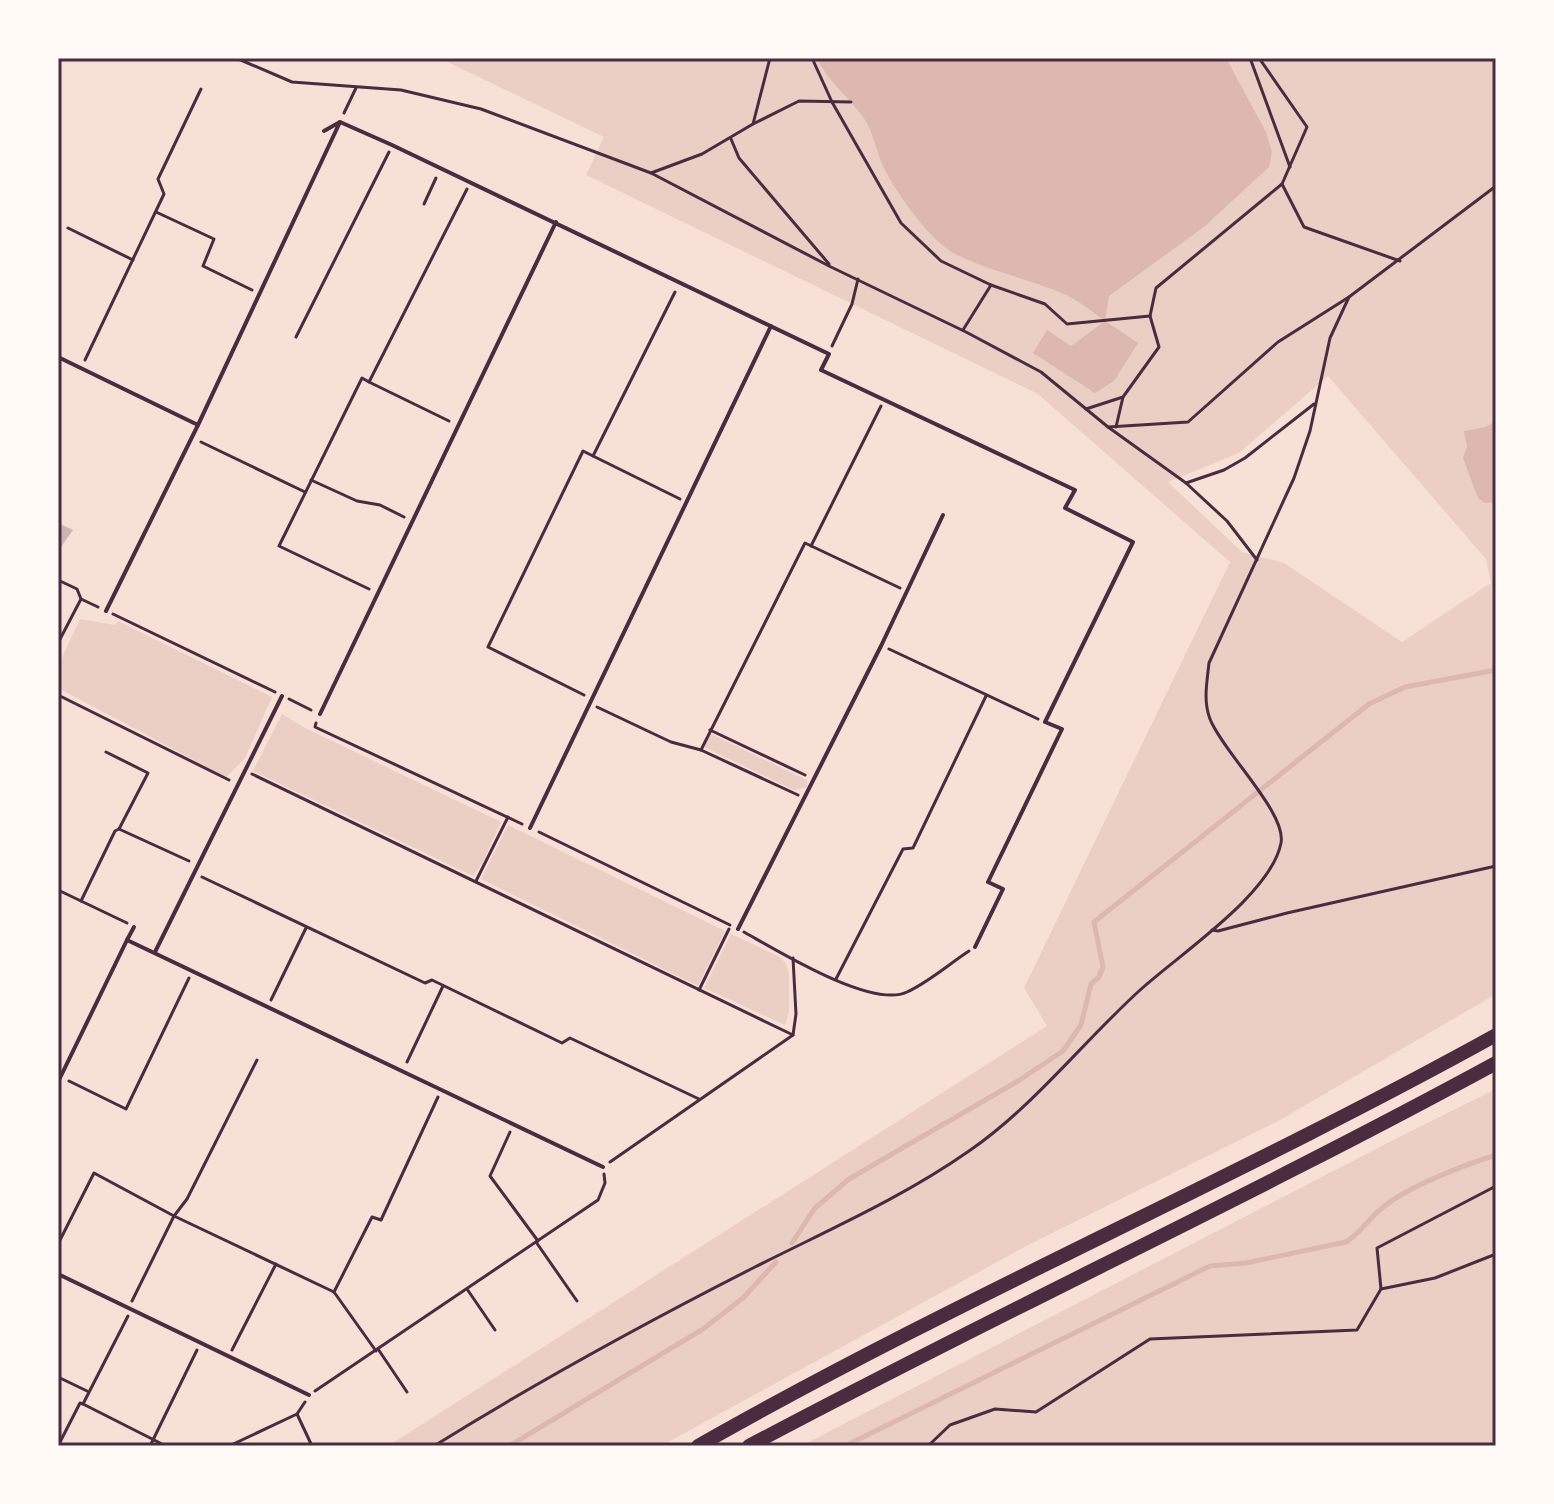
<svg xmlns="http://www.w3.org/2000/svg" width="1554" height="1504" font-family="Arial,sans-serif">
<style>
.green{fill:#ebcfc5;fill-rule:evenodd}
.water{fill:#dcb8b0}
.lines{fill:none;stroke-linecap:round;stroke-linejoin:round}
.stream{stroke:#dcb8b0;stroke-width:5}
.building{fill:#ccb4b1}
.path{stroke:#4a2c40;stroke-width:3}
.service{stroke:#4a2c40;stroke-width:4}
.motorway{stroke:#4a2c40;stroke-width:14}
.neatline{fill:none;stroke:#4a2c40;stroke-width:3}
</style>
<rect width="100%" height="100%" fill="#f7e1d7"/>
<g class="green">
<path d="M439 58H1496V994L1280 1120 1030 1244 661 1446H388L1047 1026 1024 988 1230 562 1038 394 586 175 604 137ZM1328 376 1486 559 1491 583 1402 642 1284 563 1242 552 1168 482 1239 453Z"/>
<path d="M80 619 115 625 118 621 272 697 245 758 226 777 58 688V666Z"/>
<path d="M282 714 307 729 501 822 482 864 473 876 253 771Z"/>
<path d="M711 734 807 780V787L794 790 704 747Z"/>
<path d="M508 825 725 931 698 986 481 879Z"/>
<path d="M731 934 778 956 785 962 789 973V1012L785 1025 704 988Z"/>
<path d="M1496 1089V1446H801L1403 1135Z"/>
</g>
<g class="water">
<path d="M817 58H1226L1266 132 1272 152 1269 167 1205 226 1109 296 1105 321 1138 343 1114 381 1095 393 1033 353 1047 330 1071 346 1105 321C1092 312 1078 300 1064 294 1029 279 989 271 955 254 929 240 891 187 880 159 875 145 873 133 865 120 850 97 828 83 817 58Z"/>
<path d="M1496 421V502L1485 503 1478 498 1463 458 1467 446 1464 431 1486 427Z"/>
</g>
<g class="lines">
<g class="stream">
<path d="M792 1243 815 1208 849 1179 1018 1081 1063 1051 1081 1025 1091 984 1099 977 1103 967 1094 922 1369 704 1405 687 1496 670"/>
<path d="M509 1446 703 1329 743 1298 776 1262"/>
<path d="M845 1446 1210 1266 1246 1263 1346 1242C1361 1233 1369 1218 1382 1208 1407 1187 1464 1165 1496 1155"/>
</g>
</g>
<path class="building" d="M58 523 73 530 61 547 58 545Z"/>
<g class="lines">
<g class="path">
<path d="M236 58 292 82 401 90 481 109 651 173 831 267 966 332 1041 372 1108 427 1186 483 1227 521 1257 560"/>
<path d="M812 58 832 102 901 223 941 261 991 285"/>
<path d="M1250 58 1290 167"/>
<path d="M1259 58 1307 127 1282 184 1304 227 1400 261"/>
<path d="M344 113 356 88"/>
<path d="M753 124 799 101 851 102"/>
<path d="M731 139 739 158 829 264"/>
<path d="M651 173 702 154 753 124 770 58"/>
<path d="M424 204 436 178"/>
<path d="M156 212 214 239 203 266 252 290"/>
<path d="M68 228 133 260"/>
<path d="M963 330 991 285 1045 304 1067 324 1150 316"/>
<path d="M296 337 389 152"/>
<path d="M832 346 852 304 858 279"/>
<path d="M85 360 164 194 158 179 201 89"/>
<path d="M369 382 449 421"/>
<path d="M1086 409 1123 397"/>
<path d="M1108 427 1188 422 1278 342 1349 297"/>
<path d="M1116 427 1123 397 1159 347 1150 316 1156 288 1282 184"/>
<path d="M201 442 305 492"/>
<path d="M593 456 680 499"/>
<path d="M311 480 357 501 380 505 404 517"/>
<path d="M1186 483 1224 470 1245 458 1314 404"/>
<path d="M811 546 881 406"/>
<path d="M58 580 77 589 81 599"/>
<path d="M369 589 279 546 362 378 369 382 467 189"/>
<path d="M113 614 275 692"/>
<path d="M58 643 81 599 98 607"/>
<path d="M889 649 1038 719"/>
<path d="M58 695 229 780"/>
<path d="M584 695 488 647 583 451 593 456 675 292"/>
<path d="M289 699 311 710"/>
<path d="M597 707 671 742 701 750"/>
<path d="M316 723 315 727 522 824"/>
<path d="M710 730 805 775"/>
<path d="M106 752 148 773 119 829 189 861"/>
<path d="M252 774 793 1035"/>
<path d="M798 795 701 750 805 543 900 588"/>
<path d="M539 832 730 925"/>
<path d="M202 877 425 983 432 980 562 1043 570 1038 699 1099"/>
<path d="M476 881 508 817"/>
<path d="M58 890 127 923"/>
<path d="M81 901 115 831 119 829"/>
<path d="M1212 930 1218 931 1287 913 1496 866"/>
<path d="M744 932C778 951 872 1009 907 992 929 982 949 964 969 951"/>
<path d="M836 979 903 849 913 848 986 696"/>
<path d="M699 990 729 929"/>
<path d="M271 1000 306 928"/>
<path d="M407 1062 443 986"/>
<path d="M69 1081 126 1109 189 978"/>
<path d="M510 1132 490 1176 538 1241"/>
<path d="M610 1162 793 1035 796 1014 793 958"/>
<path d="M536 1242 577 1301"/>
<path d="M58 1244 94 1173 174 1216 334 1292 376 1351"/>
<path d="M467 1289 495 1330"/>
<path d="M1381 1289 1377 1248 1496 1186"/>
<path d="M334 1292 372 1217 381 1220 438 1097"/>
<path d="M132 1301 174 1216 187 1199 257 1060"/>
<path d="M378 1349 407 1392"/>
<path d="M232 1350 276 1264"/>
<path d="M58 1377 87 1391"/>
<path d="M315 1391 598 1200 605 1183 604 1174"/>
<path d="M83 1404 166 1446"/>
<path d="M297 1414 312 1446"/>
<path d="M58 1446 80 1403 83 1404 128 1316"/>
<path d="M150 1446 197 1350"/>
<path d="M229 1446 297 1414 305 1402"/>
<path d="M434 1446C537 1382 645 1323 753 1268 826 1231 902 1198 969 1151 1033 1107 1082 1043 1139 991 1178 955 1271 895 1281 843 1287 813 1223 752 1210 719 1203 701 1207 682 1209 663L1294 478 1310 431 1330 338 1349 297 1496 186"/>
<path d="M928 1446 950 1425 995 1409 1036 1412 1150 1339 1357 1330 1381 1289 1435 1278 1496 1254"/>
</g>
<g class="service">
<path d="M324 131 340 122 392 145 829 354 821 370 1075 490 1065 508 1133 542 1045 722 1062 729 988 882 1003 889 975 947"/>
<path d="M58 357 198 425"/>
<path d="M106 611 198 425 340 122"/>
<path d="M320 714 556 222"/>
<path d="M530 828 771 326"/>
<path d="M738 929 881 646 943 515"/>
<path d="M127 940 134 927"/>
<path d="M155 952 282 696"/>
<path d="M58 1082 127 940 603 1167"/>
<path d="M58 1274 309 1395"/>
</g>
<g class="motorway">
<path d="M698 1446C958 1298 1234 1180 1496 1035"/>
<path d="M749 1446C996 1314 1250 1197 1496 1063"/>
</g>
</g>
<rect width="1554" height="1504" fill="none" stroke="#fffaf5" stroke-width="120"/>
<rect x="60" y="60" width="1434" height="1384" class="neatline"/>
</svg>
